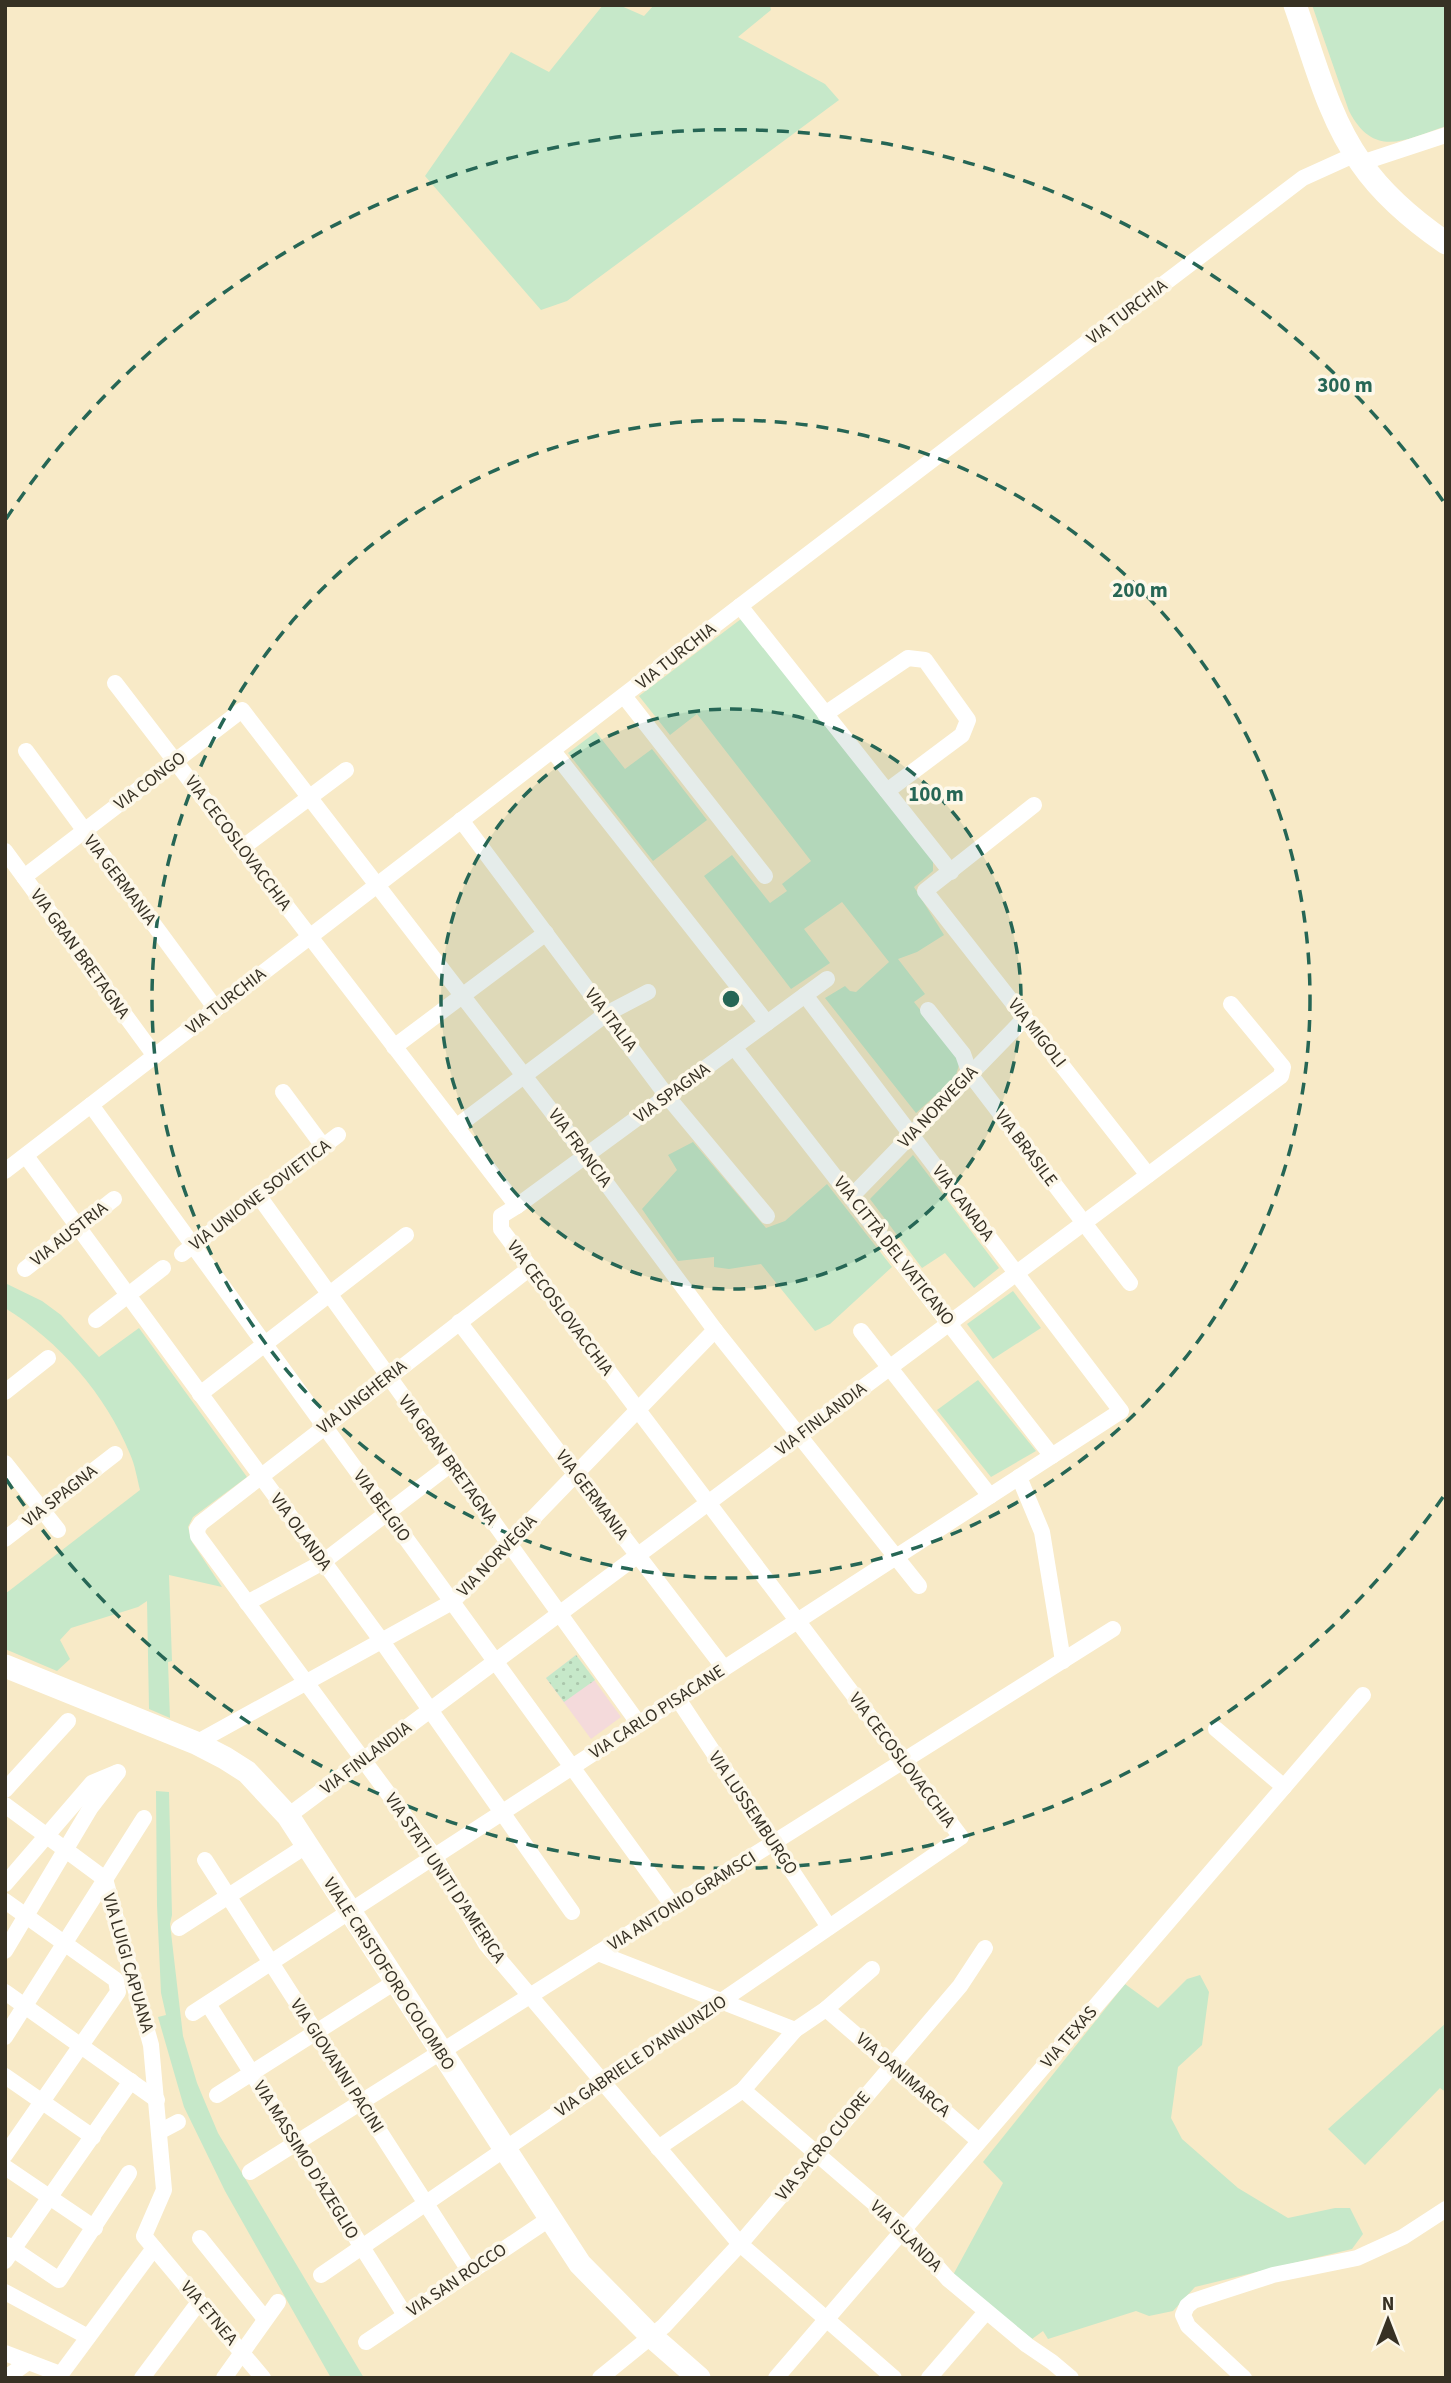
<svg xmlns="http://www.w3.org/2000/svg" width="1451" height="2383" font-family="'Source Sans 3',sans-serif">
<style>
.education{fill:#f4dadb}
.grass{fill:#c6e8c9}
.garden{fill:url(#garden-dots)}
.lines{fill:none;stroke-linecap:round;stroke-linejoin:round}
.street{stroke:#fff;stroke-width:16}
.secondary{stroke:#fff;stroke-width:23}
.ring{fill:none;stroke:#266655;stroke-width:3.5;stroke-dasharray:12 9}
.labels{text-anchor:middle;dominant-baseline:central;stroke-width:7;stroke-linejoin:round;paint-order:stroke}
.street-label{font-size:18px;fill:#373124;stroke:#fdf8ea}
.centre{fill:#266655;stroke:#fdf8ea;stroke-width:3.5}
.ring-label{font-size:21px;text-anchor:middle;font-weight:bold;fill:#266655;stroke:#fdf8ea;stroke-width:7;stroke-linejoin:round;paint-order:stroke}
</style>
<defs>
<pattern id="garden-dots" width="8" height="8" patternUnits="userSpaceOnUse" patternTransform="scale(1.75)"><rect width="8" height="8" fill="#c6e8c9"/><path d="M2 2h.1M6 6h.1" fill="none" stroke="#abc7ac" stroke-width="1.8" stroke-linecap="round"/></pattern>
</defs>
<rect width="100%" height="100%" fill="#f8eac7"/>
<path class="education" d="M576 1655 621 1717 591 1739 546 1678Z"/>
<g class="grass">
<path d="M603 5H619L644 16 654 5H770L771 10 738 37 825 84 839 100 567 301 541 310 425 176 511 52 549 72Z"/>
<path d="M1312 5H1446V126C1405 140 1374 159 1349 111Z"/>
<path d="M741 619 933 861V871L914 887 944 935 917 952 898 959 925 994 914 1002 957 1057 959 1065 955 1078 916 1113 825 998 845 986 850 991 856 992 889 962 842 902 804 929 830 963 791 989 704 876 732 855 770 903 787 891 782 884 811 861 697 714 670 735 639 696Z"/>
<path d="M596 732 625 769 652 749 707 820 653 861 568 753Z"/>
<path d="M693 1142 766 1228 785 1221 827 1184 892 1267 830 1324 815 1331 761 1264 729 1269 714 1267V1257L678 1261 642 1209 677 1170 668 1155Z"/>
<path d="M913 1155 999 1268 974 1288 945 1253 922 1268 870 1199Z"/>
<path d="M5 1283 42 1301 61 1315 99 1357 139 1328 247 1477 193 1517 188 1527 192 1542 222 1587 169 1575 172 1661 168 1662 170 1718 149 1709 147 1601 138 1607 71 1628 60 1640 70 1659 57 1671 5 1649V1594L140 1490C137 1478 135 1465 130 1454 106 1395 59 1341 5 1308Z"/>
<path d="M1013 1291 1041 1328 993 1359 967 1324Z"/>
<path d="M978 1380 1036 1451 991 1477 937 1410Z"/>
<path d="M156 1791 169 1792 172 1915 170 1924 183 2036 197 2083 218 2133 364 2378H331L225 2191 184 2107 158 2017 166 2015 161 1993 157 1905Z"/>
<path d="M1200 1975 1209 1992 1202 2045 1178 2067 1171 2118 1182 2139 1238 2188 1288 2218 1335 2208H1350L1363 2234 1352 2249 1195 2287 1173 2311 1149 2316 1136 2311 1048 2339 1043 2331 1032 2339 953 2275 1003 2183 983 2162 1125 1984 1158 2008 1187 1979Z"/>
<path d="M1446 2023V2092L1440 2088 1365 2165 1328 2129Z"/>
</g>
<path class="garden" d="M576 1655 595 1680 564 1702 546 1678Z"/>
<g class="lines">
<g class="street">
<path d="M1361 163 1446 135"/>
<path d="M740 606 951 872"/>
<path d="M115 683 517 1206 501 1216V1229L961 1837 321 2275"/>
<path d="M624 696 765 876"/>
<path d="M825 714 908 658 925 660 968 720 962 735 887 791"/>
<path d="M26 751 216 1009"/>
<path d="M553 751 767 1023"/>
<path d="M1034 805 925 891 1148 1175"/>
<path d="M461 820 667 1096 767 1216"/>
<path d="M242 848 346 770"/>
<path d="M5 851 155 1056"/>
<path d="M24 877 242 710 586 1156 715 1330 919 1586"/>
<path d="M928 1010 963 1054 970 1074 1130 1283"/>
<path d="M394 1047 546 933"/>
<path d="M734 1047 1052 1456"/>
<path d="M283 1092 323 1146"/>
<path d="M91 1105 673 1906"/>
<path d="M456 1127 606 1014 648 992"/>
<path d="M26 1156 381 1640 572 1912"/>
<path d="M5 1171 740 606 1303 178 1356 154"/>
<path d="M258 1195 639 1724"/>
<path d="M852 1196 1025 1018"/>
<path d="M517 1206 827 979"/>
<path d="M182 1254 338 1135"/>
<path d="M530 1268 201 1523 197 1529 198 1536 435 1857 486 1944 740 2244 894 2378"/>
<path d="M25 1269 114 1199"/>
<path d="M96 1320 163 1268"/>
<path d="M459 1322 724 1668"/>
<path d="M861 1331 990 1496"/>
<path d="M5 1392 48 1358"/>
<path d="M200 1394 406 1235"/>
<path d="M5 1463 58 1530"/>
<path d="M1019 1477 1042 1532 1063 1661"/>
<path d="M5 1539 115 1454"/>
<path d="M247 1603 323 1562 451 1464"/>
<path d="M678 1699 829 1927"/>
<path d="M1216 1729 1284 1787"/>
<path d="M196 1743 452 1602 715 1330"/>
<path d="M5 1790 68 1721"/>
<path d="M5 1805 105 1879 151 2045 164 2190 144 2236 263 2378"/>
<path d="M288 1816 1281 1076 1283 1067 1231 1004"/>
<path d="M205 1860 470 2272"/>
<path d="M5 1884 92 1783 116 1773"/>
<path d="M5 1901 116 1980 118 1992 5 2155"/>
<path d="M179 1928 306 1846"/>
<path d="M5 1951 91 1807 118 1772"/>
<path d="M598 1953 795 2030"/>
<path d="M5 1992 157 2100"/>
<path d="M208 2004 405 2315"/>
<path d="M826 2009 979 2141"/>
<path d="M193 2013 1121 1411 805 995"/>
<path d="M5 2037 144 1818"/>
<path d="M5 2076 93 2137"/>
<path d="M743 2090 904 2229 948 2279 1027 2345 1052 2362 1071 2378"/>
<path d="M217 2095 395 1982"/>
<path d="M159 2132 178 2122"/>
<path d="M658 2148 743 2090 795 2030 826 2009 872 1969"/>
<path d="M5 2167 95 2228"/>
<path d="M250 2172 1113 1629"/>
<path d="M200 2238 265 2319"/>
<path d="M7 2245 59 2280 129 2173"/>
<path d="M5 2261 131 2081"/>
<path d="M5 2292 88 2337"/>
<path d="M366 2342 549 2219"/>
<path d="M5 2353 60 2374"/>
<path d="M6 2378 28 2362"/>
<path d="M58 2378 154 2248"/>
<path d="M142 2378 199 2302"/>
<path d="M224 2378 278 2302"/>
<path d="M600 2378 664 2326 740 2244 960 1986 985 1948"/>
<path d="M776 2378 1363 1695"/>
<path d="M929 2378 986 2312"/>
<path d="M1244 2378 1188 2326 1183 2315 1187 2306 1193 2301 1273 2275 1357 2258 1403 2237 1446 2209"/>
</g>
<g class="secondary">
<path d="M1295 5C1314 58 1328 117 1361 163 1383 195 1414 221 1446 243"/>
<path d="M5 1666 196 1743 225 1758 247 1772 288 1816 580 2264 651 2336 699 2378"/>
</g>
</g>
<circle cx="731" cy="999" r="290" fill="#266655" fill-opacity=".12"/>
<g class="ring">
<circle cx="731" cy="999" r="290"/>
<circle cx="731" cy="999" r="579"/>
<path d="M1443 1497A869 869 0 0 1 6 1479M6 519A869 869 0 0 1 1443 501"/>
</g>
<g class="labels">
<g class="street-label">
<text transform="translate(1127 312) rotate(-37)">VIA TURCHIA</text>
<text transform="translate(676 656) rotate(-38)">VIA TURCHIA</text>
<text transform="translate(150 781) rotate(-37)">VIA CONGO</text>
<text transform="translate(238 843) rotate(53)">VIA CECOSLOVACCHIA</text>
<text transform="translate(120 880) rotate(53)">VIA GERMANIA</text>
<text transform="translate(80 954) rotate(54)">VIA GRAN BRETAGNA</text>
<text transform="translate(226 1001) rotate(-38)">VIA TURCHIA</text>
<text transform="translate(611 1020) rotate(53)">VIA ITALIA</text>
<text transform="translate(1037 1033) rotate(52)">VIA MIGOLI</text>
<text transform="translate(672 1093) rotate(-36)">VIA SPAGNA</text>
<text transform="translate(938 1107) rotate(-46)">VIA NORVEGIA</text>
<text transform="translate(580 1148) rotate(53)">VIA FRANCIA</text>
<text transform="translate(1026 1148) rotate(53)">VIA BRASILE</text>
<text transform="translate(260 1195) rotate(-37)">VIA UNIONE SOVIETICA</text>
<text transform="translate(963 1203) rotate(53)">VIA CANADA</text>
<text transform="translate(69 1234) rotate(-38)">VIA AUSTRIA</text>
<text transform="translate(894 1251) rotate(52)">VIA CITTÀ DEL VATICANO</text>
<text transform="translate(560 1308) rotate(53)">VIA CECOSLOVACCHIA</text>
<text transform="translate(362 1397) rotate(-38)">VIA UNGHERIA</text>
<text transform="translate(821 1419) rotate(-37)">VIA FINLANDIA</text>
<text transform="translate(448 1460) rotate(54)">VIA GRAN BRETAGNA</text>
<text transform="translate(592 1495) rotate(53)">VIA GERMANIA</text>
<text transform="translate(60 1496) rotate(-38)">VIA SPAGNA</text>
<text transform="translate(382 1506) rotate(54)">VIA BELGIO</text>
<text transform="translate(301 1532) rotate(54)">VIA OLANDA</text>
<text transform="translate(497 1556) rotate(-46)">VIA NORVEGIA</text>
<text transform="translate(657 1712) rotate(-33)">VIA CARLO PISACANE</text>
<text transform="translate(366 1758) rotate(-37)">VIA FINLANDIA</text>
<text transform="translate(902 1760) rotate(53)">VIA CECOSLOVACCHIA</text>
<text transform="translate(753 1813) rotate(56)">VIA LUSSEMBURGO</text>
<text transform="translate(445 1878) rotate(56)">VIA STATI UNITI D'AMERICA</text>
<text transform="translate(682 1901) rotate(-32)">VIA ANTONIO GRAMSCI</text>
<text transform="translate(128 1963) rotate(74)">VIA LUIGI CAPUANA</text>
<text transform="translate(389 1974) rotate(57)">VIALE CRISTOFORO COLOMBO</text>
<text transform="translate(1069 2037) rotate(-49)">VIA TEXAS</text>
<text transform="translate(641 2056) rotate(-34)">VIA GABRIELE D'ANNUNZIO</text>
<text transform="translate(337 2066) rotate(57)">VIA GIOVANNI PACINI</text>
<text transform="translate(903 2075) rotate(41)">VIA DANIMARCA</text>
<text transform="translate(823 2146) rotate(-50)">VIA SACRO CUORE</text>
<text transform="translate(306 2160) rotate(58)">VIA MASSIMO D'AZEGLIO</text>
<text transform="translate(906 2236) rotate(45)">VIA ISLANDA</text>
<text transform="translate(457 2280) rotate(-34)">VIA SAN ROCCO</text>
<text transform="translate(209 2313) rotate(50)">VIA ETNEA</text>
</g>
</g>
<circle cx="731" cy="999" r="10" class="centre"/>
<g class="ring-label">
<text x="1345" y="392">300 m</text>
<text x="1140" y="597">200 m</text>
<text x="936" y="801">100 m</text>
</g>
<rect width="1451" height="2383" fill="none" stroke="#373124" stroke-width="14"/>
<g transform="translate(1388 2320)" stroke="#fdf8ea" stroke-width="5" paint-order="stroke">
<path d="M0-5L12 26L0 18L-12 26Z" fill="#373124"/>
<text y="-10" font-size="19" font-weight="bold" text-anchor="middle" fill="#373124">N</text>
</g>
</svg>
